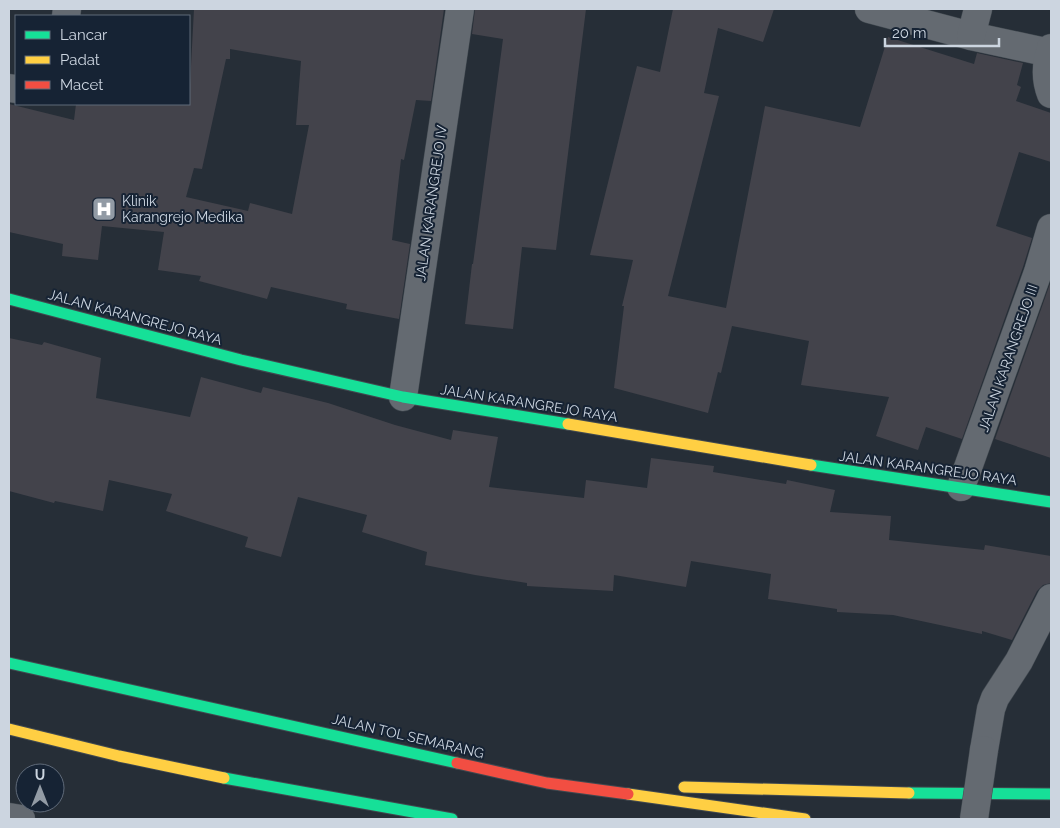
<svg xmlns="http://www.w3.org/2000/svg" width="1060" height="828" font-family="Raleway,sans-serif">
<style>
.building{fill:#43434b;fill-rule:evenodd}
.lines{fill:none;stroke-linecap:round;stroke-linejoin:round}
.street-casing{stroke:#414950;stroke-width:29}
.fast-casing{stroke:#414950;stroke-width:13}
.slow-casing{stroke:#414950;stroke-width:13}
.jam-casing{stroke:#414950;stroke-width:13}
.street{stroke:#646a71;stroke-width:28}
.fast{stroke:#16e098;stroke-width:11}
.slow{stroke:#ffcf43;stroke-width:11}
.jam{stroke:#f24e42;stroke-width:11}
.street-bridge-casing{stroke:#414950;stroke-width:29;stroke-linecap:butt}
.street-bridge{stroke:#646a71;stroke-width:28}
.labels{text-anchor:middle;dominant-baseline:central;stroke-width:4;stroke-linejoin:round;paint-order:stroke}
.poi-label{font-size:14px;fill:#ccd5e0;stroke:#162334;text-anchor:start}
.street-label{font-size:14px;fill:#ccd5e0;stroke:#162334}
</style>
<rect width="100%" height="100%" fill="#262e37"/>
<g class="building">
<path d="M194 9H444L431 101 416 100 404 160 401 159 392 240 410 244 399 319 346 309 347 304 271 287 267 299 199 281 201 276 158 270 164 232 102 226 98 260 62 256 63 244 9 232V104L74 120 76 104H189ZM230 49 301 61 296 125H309L292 214 250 203 248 211 186 197 194 168 202 169 226 59H230Z"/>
<path d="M475 9H586L556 250 522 247 513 329 465 324 472 264H473L503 39 472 34Z"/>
<path d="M673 9H774L763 42 718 28 704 93 719 96 668 296 726 308 765 106 860 127 888 37 974 64 977 53 1023 63 1017 85 1021 87 1016 101 1051 113V162L1019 152 996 226 1032 238 1023 267 962 439 926 427 918 450 876 436 889 397 801 385 809 341 732 326 721 373 718 372 708 413 614 388 624 306H622L633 260 590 255 637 66 660 72Z"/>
<path d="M1051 281V458L995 439Z"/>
<path d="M9 338 42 345 44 342 101 358 96 398 190 417 201 377 261 393 263 387 328 403 395 425 451 440 453 430 498 437 489 487 584 498 586 480 647 488 651 458 714 466 713 472 786 484 787 480 835 490 830 512 891 516 889 540 984 550 985 545 1051 556V583L1043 585 1037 591 1012 640 982 631V634L893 615 837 612V609L768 599 771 574 691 561 686 587 614 575 613 591 527 586V583L475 575 425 565 427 552 362 532 367 515 298 497 281 557 245 547 248 537 166 511 172 494 109 480 103 511 55 501 54 503 9 491Z"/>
</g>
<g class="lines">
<g class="street-casing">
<g id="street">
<path d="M869 9 971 36 1050 53"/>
<path d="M66 16 67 9"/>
<path d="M971 36 978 9"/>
<path d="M1051 48C1046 63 1045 79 1051 94"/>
<path d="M9 88 16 89"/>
<path d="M403 397 460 9"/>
<path d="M961 487 1038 272 1051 228"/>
<path d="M984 750 991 709 995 698 1019 661 1051 598"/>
<path d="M9 817 21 819"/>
</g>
</g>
<g class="fast-casing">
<g id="fast">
<path d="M9 299 241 360 403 397 568 424"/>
<path d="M811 465 1051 502"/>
<path d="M9 663 457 763"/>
<path d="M224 778 452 819"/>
<path d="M909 793 1051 794"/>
</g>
</g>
<g class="slow-casing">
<g id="slow">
<path d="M568 424 811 465"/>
<path d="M9 729 119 756 224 778"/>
<path d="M684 787 909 793"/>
<path d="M628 794 805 819"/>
</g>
</g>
<g class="jam-casing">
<path id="jam" d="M457 763 547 783 628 794"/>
</g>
<use href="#street" class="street"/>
<use href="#fast" class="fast"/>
<use href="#slow" class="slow"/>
<use href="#jam" class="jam"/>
<g class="street-bridge-casing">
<path id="street-bridge" d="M974 819 984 750"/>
</g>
<use href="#street-bridge" class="street-bridge"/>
</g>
<defs>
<g id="hospital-square" transform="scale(1.25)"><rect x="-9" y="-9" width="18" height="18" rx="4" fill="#929ba5" stroke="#162334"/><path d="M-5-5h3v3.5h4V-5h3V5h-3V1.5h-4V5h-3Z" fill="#fff"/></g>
</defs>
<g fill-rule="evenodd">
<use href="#hospital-square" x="104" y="209"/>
</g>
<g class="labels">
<g class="poi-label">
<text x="122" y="201">Klinik<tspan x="122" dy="16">Karangrejo Medika</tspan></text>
</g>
<g class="street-label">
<text transform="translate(431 203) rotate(-82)">JALAN KARANGREJO IV</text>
<text transform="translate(135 317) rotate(15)">JALAN KARANGREJO RAYA</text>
<text transform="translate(1008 358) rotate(-71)">JALAN KARANGREJO III</text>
<text transform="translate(529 403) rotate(9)">JALAN KARANGREJO RAYA</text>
<text transform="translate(928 468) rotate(8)">JALAN KARANGREJO RAYA</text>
<text transform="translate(408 736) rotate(13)">JALAN TOL SEMARANG</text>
</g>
</g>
<rect width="1060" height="828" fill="none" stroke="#ccd5e0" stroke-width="20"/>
<rect x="15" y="15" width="175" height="90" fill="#162334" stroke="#5f6a79"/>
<rect x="25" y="31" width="25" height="8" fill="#16e098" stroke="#5f6a79"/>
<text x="60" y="40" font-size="15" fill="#ccd5e0">Lancar</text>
<rect x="25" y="56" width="25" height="8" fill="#ffcf43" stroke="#5f6a79"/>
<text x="60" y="65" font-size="15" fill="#ccd5e0">Padat</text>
<rect x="25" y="81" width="25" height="8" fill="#f24e42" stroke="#5f6a79"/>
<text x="60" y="90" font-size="15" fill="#ccd5e0">Macet</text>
<g transform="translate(40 788)"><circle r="24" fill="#162334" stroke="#5f6a79"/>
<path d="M0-4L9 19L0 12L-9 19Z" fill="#929ba5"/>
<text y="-8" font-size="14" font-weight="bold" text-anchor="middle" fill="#ccd5e0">U</text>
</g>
<path d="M885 38v8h114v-8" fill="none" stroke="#ccd5e0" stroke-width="2.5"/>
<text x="892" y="38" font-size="15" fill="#ccd5e0" stroke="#162334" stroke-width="4" paint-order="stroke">20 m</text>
</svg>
